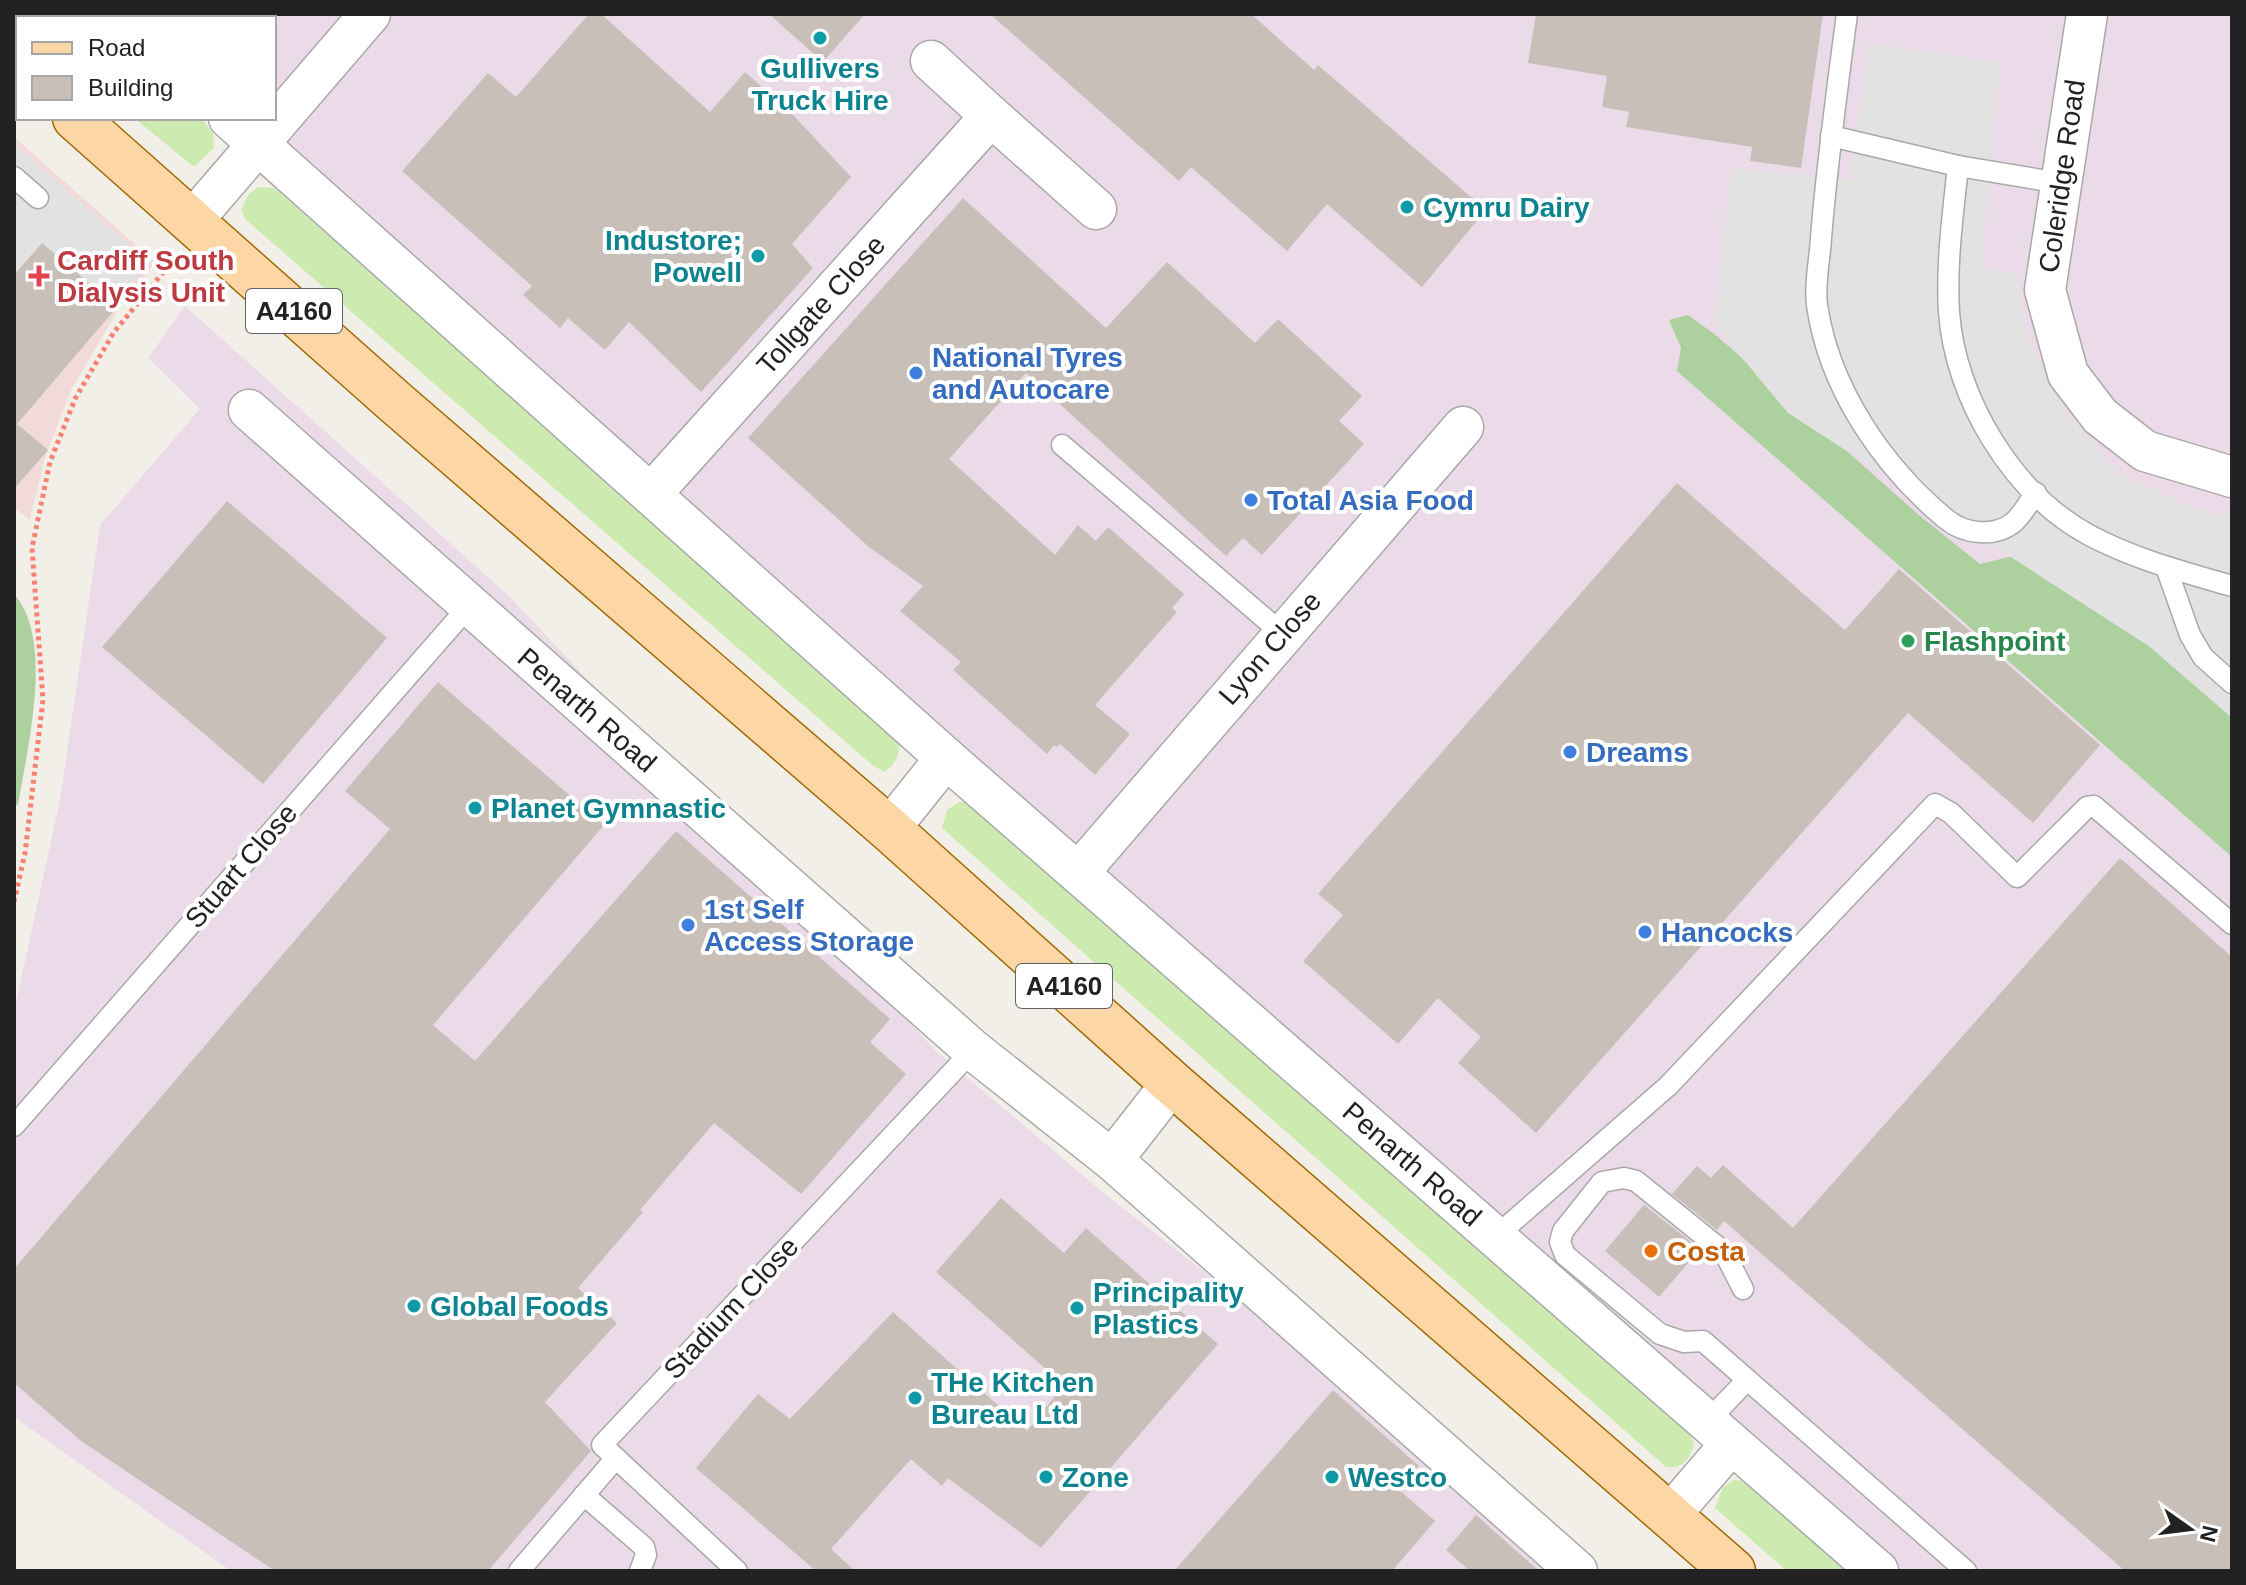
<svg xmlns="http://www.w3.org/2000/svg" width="2246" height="1585" font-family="Helvetica,sans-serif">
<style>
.commercial{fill:#f2dad9}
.industrial{fill:#ebdbe8}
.grass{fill:#cdebb0}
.forest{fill:#add19e}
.parking{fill:#e2e2e2}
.building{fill:#c7bfb8}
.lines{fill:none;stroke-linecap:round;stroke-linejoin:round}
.service-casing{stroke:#a9a9a9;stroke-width:23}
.minor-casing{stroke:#a9a9a9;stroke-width:43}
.primary-casing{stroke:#a06b00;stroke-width:47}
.path{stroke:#fa8072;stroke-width:5;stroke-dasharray:4 4;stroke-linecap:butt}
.service{stroke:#fff;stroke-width:20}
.minor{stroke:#fff;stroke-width:40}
.primary{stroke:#fcd6a4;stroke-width:44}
.culture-dot{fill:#0f9aa8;stroke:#fff;stroke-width:3}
.health-dot{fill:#e0444e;stroke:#fff;stroke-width:3}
.shop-dot{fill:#3f7fe0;stroke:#fff;stroke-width:3}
.leisure-dot{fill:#2e9e5b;stroke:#fff;stroke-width:3}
.food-dot{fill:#e8710a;stroke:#fff;stroke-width:3}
.labels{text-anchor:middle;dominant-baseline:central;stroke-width:8;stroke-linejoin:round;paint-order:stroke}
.shield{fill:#fff;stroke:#646464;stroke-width:2}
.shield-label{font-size:26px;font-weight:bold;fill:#222}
.culture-label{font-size:28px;font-weight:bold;fill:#0d838f;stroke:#fff;text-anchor:start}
.street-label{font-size:28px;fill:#222;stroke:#fff}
.health-label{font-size:28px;font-weight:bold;fill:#be3a42;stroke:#fff;text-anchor:start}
.shop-label{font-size:28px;font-weight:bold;fill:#366cbe;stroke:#fff;text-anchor:start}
.leisure-label{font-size:28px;font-weight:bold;fill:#27864d;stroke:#fff;text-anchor:start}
.food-label{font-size:28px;font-weight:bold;fill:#c56008;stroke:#fff;text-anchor:start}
</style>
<rect width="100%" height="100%" fill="#f2efe9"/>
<path class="commercial" d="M14 137 155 262 118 310 71 390 45 458 30 520 14 508Z"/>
<g class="industrial">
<path d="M132 14H2232V1571H1898L288 154 274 118V18H137Z"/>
<path d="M185 306 510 597 936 1051 1100 1190 1257 1313 1551 1571H231L14 1417V1012L60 800 100 525 200 409 148 358Z"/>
</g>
<g class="grass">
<path d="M134 118H201L213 133 214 148 194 167Z"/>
<path d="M258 187 274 188 897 732C902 749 899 762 884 772L871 764 245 219 241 210 248 195Z"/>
<path d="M959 802H976L1687 1427 1694 1444C1690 1459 1683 1469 1666 1467L942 828 947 810Z"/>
<path d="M1734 1480 1746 1481 1849 1571H1787L1715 1508 1723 1487Z"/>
</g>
<g class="forest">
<path d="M1688 315 1717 336 1920 516 1980 564 2051 547 2232 710V857L1677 371 1681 348 1669 320Z"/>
<path d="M14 594C55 640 27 749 18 805L14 804Z"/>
</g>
<g class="parking">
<path d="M1869 43 2000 63 1981 267 2017 274 2029 342 2065 411 2118 472 2183 504 2232 518V718L2150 647 1788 413 1714 324 1732 168 1850 180Z"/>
<path d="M14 144 149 262 117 307 42 243 14 275Z"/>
</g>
<g class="building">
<path d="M589 14H601L710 112 745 72 795 117 851 177 792 244 813 268 701 392 629 322 605 350 568 318 560 328 523 295 532 286 402 171 488 73 516 97Z"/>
<path d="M769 14H865L823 62Z"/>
<path d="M990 14H1251L1314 70 1318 65 1486 210 1422 287 1327 204 1287 251 1191 167 1179 181Z"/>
<path d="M1536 14H1823L1801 168 1750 161 1752 147 1626 127 1629 112 1602 107 1607 76 1528 63Z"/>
<path d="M963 198 1106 328 1167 262 1255 343 1278 319 1362 396 1339 421 1364 444 1262 555 1243 538 1226 556 1026 373 949 459 1055 555 1078 525 1096 541 1108 527 1184 594 1172 608 1177 612 1095 705 1130 734 1095 775 1060 744 1057 747 1054 745 1047 754 953 670 961 662 900 611 923 586 869 547 748 438Z"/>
<path d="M42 243 117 307 17 424 48 450 14 489V275Z"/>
<path d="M1677 483 1845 630 1899 569 2100 745 2033 823 1908 713 1536 1133 1458 1063 1481 1037 1438 998 1398 1044 1303 961 1343 915 1318 894Z"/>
<path d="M227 501 387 638 263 784 102 647Z"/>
<path d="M438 682 604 825 433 1025 475 1061 676 831 890 1019 870 1042 906 1074 801 1194 714 1123 640 1210 643 1212 578 1288 617 1323 545 1402 591 1451 488 1571H275L81 1441 14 1383V1269L390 829 345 791Z"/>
<path d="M2120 858 2232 957V1571H2125L1724 1221 1717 1230 1672 1194 1697 1166 1711 1178 1723 1165 1793 1228Z"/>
<path d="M1001 1198 1064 1253 1086 1228 1218 1344 1041 1548 948 1478 942 1486 911 1459 831 1549 855 1571H816L696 1468 758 1394 790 1419 893 1312 1027 1431 1064 1385 936 1272Z"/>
<path d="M1644 1205 1700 1249 1659 1297 1605 1251Z"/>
<path d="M1333 1390 1419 1466 1398 1489 1435 1521 1392 1571H1174Z"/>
<path d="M1476 1515 1539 1571H1470L1446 1550Z"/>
</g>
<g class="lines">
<g class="service-casing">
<g id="service">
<path d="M1847 14C1837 89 1827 163 1821 238 1820 259 1814 284 1817 305 1829 388 1882 466 1946 519 1964 534 1995 538 2014 522 2022 515 2029 502 2036 493"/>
<path d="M1831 136 1958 166"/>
<path d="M14 177 38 198"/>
<path d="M2060 183 1958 166C1953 214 1946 263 1949 312 1955 398 2012 493 2089 535 2134 559 2183 572 2232 586"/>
<path d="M1062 445 1283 634"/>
<path d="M2166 567 2190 635 2203 657 2232 683"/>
<path d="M14 1126 469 606"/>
<path d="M1495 1237 1668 1086 1935 804 1951 813 2017 877 2087 807 2094 806 2232 924"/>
<path d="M1743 1289 1724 1252 1636 1181 1624 1178 1602 1182 1563 1231 1560 1242 1565 1255 1660 1334 1684 1342 1703 1341 1966 1571"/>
<path d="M1706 1423 1746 1381"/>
<path d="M584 1495 644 1547 646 1555 640 1571"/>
<path d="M519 1571 616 1458"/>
<path d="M737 1571 602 1445 973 1050"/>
</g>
</g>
<g class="minor-casing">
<g id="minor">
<path d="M109 14 113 18"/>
<path d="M2087 14 2045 290 2068 374 2100 416 2145 451 2232 477"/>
<path d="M991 116 1096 209"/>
<path d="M229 118 946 758 1878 1571"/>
<path d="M192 221 370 14"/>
<path d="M249 410 973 1050 1112 1160 1577 1571"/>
<path d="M651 494 991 116 931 61"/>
<path d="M889 829 946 758"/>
<path d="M1079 872 1463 427"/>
<path d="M1112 1160 1172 1083"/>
<path d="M1670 1515 1731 1444"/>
</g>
</g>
<g class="primary-casing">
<g id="primary">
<path d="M14 64 18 68"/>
<path d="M75 118 395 402 889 829 1172 1083 1733 1571"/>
</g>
</g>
<path class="path" d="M14 902 25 853 43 700 32 548 50 462 75 399 114 332 175 258"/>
<use href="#service" class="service"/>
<use href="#minor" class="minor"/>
<use href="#primary" class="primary"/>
</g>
<g class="culture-dot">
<circle cx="820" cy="38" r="8"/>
<circle cx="1407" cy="207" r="8"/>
<circle cx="758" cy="256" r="8"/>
<circle cx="475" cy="808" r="8"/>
<circle cx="414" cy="1306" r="8"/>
<circle cx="1077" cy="1308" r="8"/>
<circle cx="915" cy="1398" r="8"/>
<circle cx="1046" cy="1477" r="8"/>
<circle cx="1332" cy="1477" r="8"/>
</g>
<path class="health-dot" d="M35 264h8v8h8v8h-8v8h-8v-8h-8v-8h8z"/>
<g class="shop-dot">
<circle cx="916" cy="373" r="8"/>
<circle cx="1251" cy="500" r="8"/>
<circle cx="1570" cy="752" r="8"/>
<circle cx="688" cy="925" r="8"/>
<circle cx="1645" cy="932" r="8"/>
</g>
<circle class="leisure-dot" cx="1908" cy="641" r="8"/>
<circle class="food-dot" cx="1651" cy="1251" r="8"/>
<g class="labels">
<g class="shield">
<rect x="246" y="289" width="96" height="44" rx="6"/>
<rect x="1016" y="964" width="96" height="44" rx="6"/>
</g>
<g class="shield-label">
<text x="294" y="311">A4160</text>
<text x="1064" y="986">A4160</text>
</g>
<g class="culture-label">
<text x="820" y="68" text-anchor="middle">Gullivers<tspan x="820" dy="32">Truck Hire</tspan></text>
<text x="1423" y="207">Cymru Dairy</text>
<text x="742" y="240" text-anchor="end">Industore;<tspan x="742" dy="32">Powell</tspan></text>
<text x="491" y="808">Planet Gymnastic</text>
<text x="1093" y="1292">Principality<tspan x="1093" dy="32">Plastics</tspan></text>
<text x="430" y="1306">Global Foods</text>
<text x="931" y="1382">THe Kitchen<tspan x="931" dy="32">Bureau Ltd</tspan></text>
<text x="1062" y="1477">Zone</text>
<text x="1348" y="1477">Westco</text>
</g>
<g class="street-label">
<text transform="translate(2062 176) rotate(-82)">Coleridge Road</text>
<text transform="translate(821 305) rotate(-48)">Tollgate Close</text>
<text transform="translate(1270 648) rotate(-49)">Lyon Close</text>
<text transform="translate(587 710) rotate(41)">Penarth Road</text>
<text transform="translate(241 866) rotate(-49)">Stuart Close</text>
<text transform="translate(1412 1164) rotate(41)">Penarth Road</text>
<text transform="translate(731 1308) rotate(-47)">Stadium Close</text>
</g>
<g class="health-label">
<text x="57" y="260">Cardiff South<tspan x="57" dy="32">Dialysis Unit</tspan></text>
</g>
<g class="shop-label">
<text x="932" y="357">National Tyres<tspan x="932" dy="32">and Autocare</tspan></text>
<text x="1267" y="500">Total Asia Food</text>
<text x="1586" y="752">Dreams</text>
<text x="704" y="909">1st Self<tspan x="704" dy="32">Access Storage</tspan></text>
<text x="1661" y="932">Hancocks</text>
</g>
<g class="leisure-label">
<text x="1924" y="641">Flashpoint</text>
</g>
<g class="food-label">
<text x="1667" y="1251">Costa</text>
</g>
</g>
<rect width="2246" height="1585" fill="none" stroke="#222222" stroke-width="32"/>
<rect x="16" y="16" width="260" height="104" fill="#ffffff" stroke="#a7a7a7" stroke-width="2"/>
<rect x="32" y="42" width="40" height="12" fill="#fcd6a4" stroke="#a7a7a7" stroke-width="2"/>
<text x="88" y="56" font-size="24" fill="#222222">Road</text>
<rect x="32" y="76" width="40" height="24" fill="#c7bfb8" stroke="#a7a7a7" stroke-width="2"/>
<text x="88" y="96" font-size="24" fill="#222222">Building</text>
<g transform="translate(2190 1529) rotate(104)" stroke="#ffffff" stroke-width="6" paint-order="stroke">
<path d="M0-6L14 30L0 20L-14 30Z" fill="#222222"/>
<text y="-12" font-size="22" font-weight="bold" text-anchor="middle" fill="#222222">N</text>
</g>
</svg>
